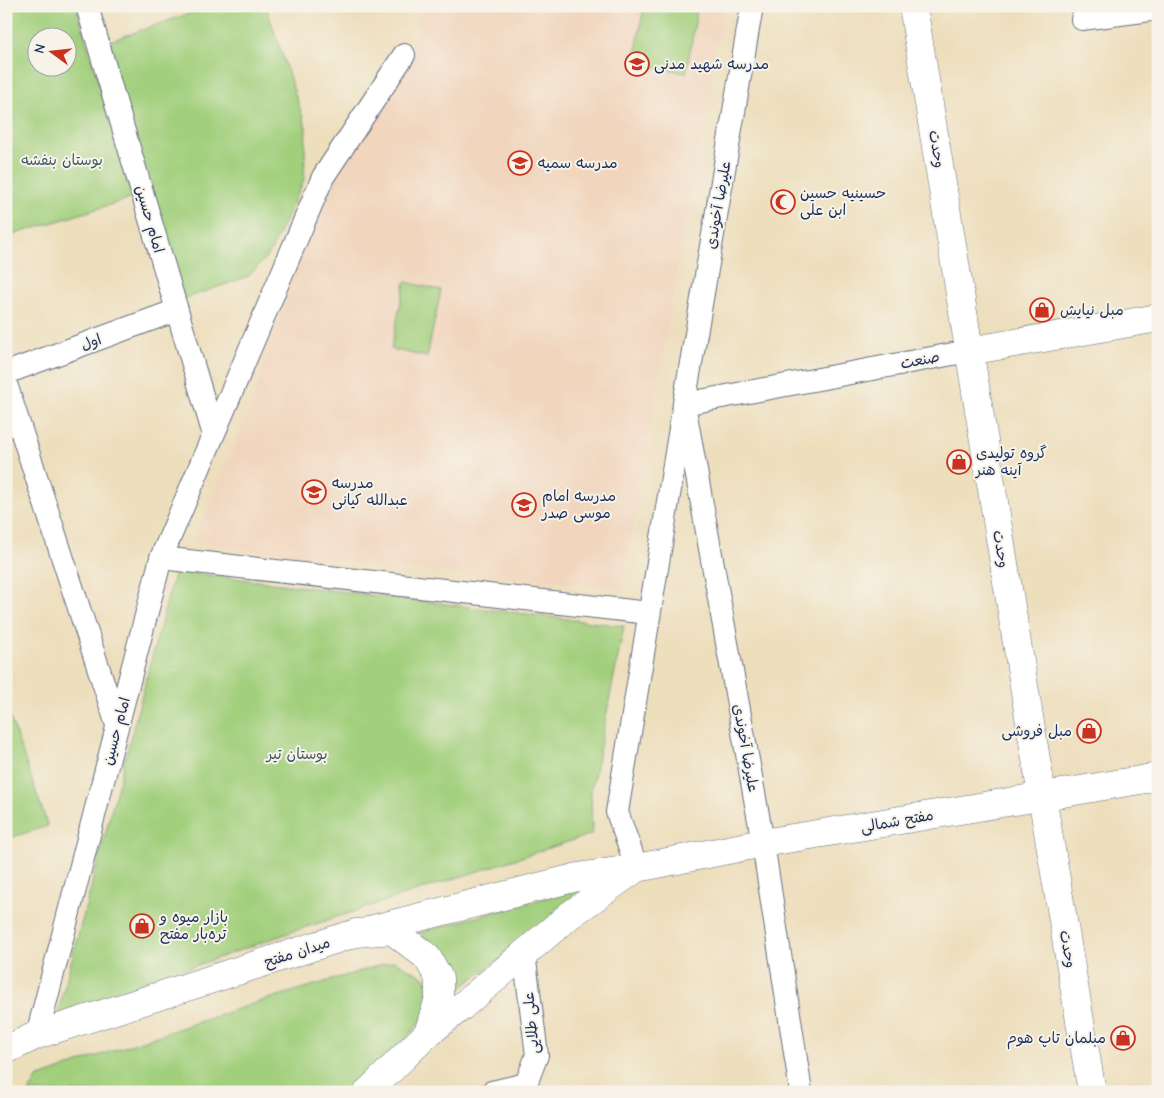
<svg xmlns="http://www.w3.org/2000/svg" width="1164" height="1098" font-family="'Comic Neue','Playpen Sans Arabic',sans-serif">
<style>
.built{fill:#f1d5bd}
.green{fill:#a1cf7c;stroke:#5e7f6d;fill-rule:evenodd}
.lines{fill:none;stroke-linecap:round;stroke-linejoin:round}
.minor-casing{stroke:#646c7f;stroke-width:24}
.tertiary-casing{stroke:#646c7f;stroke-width:29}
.secondary-casing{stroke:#646c7f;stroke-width:29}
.minor{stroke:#fff;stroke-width:22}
.tertiary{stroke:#fff;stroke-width:28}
.secondary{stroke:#fff;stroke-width:28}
.labels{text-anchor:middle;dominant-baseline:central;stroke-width:4;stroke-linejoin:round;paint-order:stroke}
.poi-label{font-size:15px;fill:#1b2f5e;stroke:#f7f3e8;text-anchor:start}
.street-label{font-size:15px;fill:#1b2f5e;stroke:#f7f3e8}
.park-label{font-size:15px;fill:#3c5766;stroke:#f7f3e8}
</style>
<rect width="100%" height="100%" fill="#f7f3e8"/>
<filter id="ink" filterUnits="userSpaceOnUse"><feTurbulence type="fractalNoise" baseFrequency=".02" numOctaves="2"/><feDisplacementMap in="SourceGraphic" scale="10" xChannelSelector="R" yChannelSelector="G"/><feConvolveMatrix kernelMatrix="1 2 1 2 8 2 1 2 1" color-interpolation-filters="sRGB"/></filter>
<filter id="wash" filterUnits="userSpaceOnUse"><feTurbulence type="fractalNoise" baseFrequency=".0096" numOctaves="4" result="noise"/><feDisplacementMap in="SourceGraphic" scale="20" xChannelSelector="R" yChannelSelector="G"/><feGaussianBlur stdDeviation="1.12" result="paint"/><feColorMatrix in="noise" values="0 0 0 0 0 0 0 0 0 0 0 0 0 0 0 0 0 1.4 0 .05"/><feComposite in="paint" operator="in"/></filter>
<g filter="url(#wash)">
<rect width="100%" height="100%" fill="#eddebc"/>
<path class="built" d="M429 6H724L655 397 623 588 396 568 192 542 248 415 304 238 412 41 423 10Z"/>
<g class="green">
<path d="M6 6H76L132 198 6 237ZM38 38H68V68H38Z"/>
<path d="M211 6H266L306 127 304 180 270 253 249 276 181 300 104 43Z"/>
<path d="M644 6H698L686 73 634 63Z"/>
<path d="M405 282 441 290 427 357 391 349Z"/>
<path d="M175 571 624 626 591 792 592 834 294 931 57 1015Z"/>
<path d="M6 706 48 826 6 839Z"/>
<path d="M589 886 593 892 460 988 440 952 415 934Z"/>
<path d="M394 961 426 978 430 998 423 1019 404 1041 343 1092H29L37 1078 103 1054 255 1003Z"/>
</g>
</g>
<g filter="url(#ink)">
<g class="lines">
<g class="minor-casing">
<g id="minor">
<path d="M87 6 213 432"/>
<path d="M1082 19 1158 9"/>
<path d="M6 373 177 310"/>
<path d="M6 384 117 725"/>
<path d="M161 558 649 613"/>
<path d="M637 868 617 812 684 404 752 6"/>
<path d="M524 953 537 1055 526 1084 527 1092"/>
<path d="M37 1035 161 558 323 177 404 55"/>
<path d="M492 1092 526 1084"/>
<path d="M801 1092 763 843 684 404 969 351"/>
</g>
</g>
<g class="tertiary-casing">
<g id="tertiary">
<path d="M913 6 1042 796 1092 1092"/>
<path d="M969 351 1158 318"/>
<path d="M637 868 763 843 1158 777"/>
</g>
</g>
<g class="secondary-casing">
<g id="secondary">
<path d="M373 929 578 877 637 868"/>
<path d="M428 1033 461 1007 570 915 631 872"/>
<path d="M6 1050 37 1035 356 933 392 930 427 957 439 978V999L428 1033 368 1092"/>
</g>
</g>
<use href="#minor" class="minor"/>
<use href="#tertiary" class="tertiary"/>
<use href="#secondary" class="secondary"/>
</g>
</g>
<defs>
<g id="school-ring" transform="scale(1.25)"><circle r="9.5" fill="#f7f3e8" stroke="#c8321e" stroke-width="1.5"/><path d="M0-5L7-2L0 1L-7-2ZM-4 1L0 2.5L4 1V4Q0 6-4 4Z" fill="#c8321e"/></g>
<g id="mosque-ring" transform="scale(1.25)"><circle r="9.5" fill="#f7f3e8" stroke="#c8321e" stroke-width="1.5"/><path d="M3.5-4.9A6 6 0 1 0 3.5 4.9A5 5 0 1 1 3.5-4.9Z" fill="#c8321e"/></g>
<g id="shop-ring" transform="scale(1.25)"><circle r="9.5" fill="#f7f3e8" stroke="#c8321e" stroke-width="1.5"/><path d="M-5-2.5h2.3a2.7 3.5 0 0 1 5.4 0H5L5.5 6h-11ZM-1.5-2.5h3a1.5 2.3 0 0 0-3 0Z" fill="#c8321e"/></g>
</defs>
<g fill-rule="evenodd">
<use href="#school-ring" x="637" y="64"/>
<use href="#school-ring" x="520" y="163"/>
<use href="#mosque-ring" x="783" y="202"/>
<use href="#shop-ring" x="1042" y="310"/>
<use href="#shop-ring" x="959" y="462"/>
<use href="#school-ring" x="314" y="492"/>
<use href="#school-ring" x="524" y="505"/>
<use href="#shop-ring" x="1089" y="731"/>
<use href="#shop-ring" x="142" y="926"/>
<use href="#shop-ring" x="1123" y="1038"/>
</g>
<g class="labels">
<g class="poi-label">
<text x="654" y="64">مدرسه شهید مدنی</text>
<text x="538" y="163">مدرسه سمیه</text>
<text x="800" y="193">حسینیه حسین<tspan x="800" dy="17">ابن علی</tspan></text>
<text x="1060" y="310">مبل نیایش</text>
<text x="976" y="453">گروه تولیدی<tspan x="976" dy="17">آینه هنر</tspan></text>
<text x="332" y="483">مدرسه<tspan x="332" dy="17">عبدالله کیانی</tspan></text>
<text x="542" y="496">مدرسه امام<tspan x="542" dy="17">موسی صدر</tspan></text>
<text x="1072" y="731" text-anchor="end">مبل فروشی</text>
<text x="160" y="917">بازار میوه و<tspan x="160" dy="17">تره‌بار مفتح</tspan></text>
<text x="1106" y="1038" text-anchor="end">مبلمان تاپ هوم</text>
</g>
<g class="street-label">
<text transform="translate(937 149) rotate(81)">وحدت</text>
<text transform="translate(718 205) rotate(-80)">علیرضا آخوندی</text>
<text transform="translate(150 219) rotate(74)">امام حسین</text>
<text transform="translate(91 342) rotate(-20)">اول</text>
<text transform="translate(920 360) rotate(-11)">صنعت</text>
<text transform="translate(1001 549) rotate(81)">وحدت</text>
<text transform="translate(116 731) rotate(-75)">امام حسین</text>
<text transform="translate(746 748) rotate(80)">علیرضا آخوندی</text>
<text transform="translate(897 821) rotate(-10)">مفتح شمالی</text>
<text transform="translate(1068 949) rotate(80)">وحدت</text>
<text transform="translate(297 952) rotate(-18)">میدان مفتح</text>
<text transform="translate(531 1023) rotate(-95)">علی طلایی</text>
</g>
<g class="park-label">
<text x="62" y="160">بوستان بنفشه</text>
<text x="297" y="754">بوستان تیر</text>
</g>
</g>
<rect width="1164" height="1098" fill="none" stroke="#f7f3e8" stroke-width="25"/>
<g transform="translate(52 52) rotate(285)"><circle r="24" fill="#f7f3e8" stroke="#9fa5b1"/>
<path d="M0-4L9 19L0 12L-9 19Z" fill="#c8321e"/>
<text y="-8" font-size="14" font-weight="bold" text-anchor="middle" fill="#1b2f5e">N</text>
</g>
</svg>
